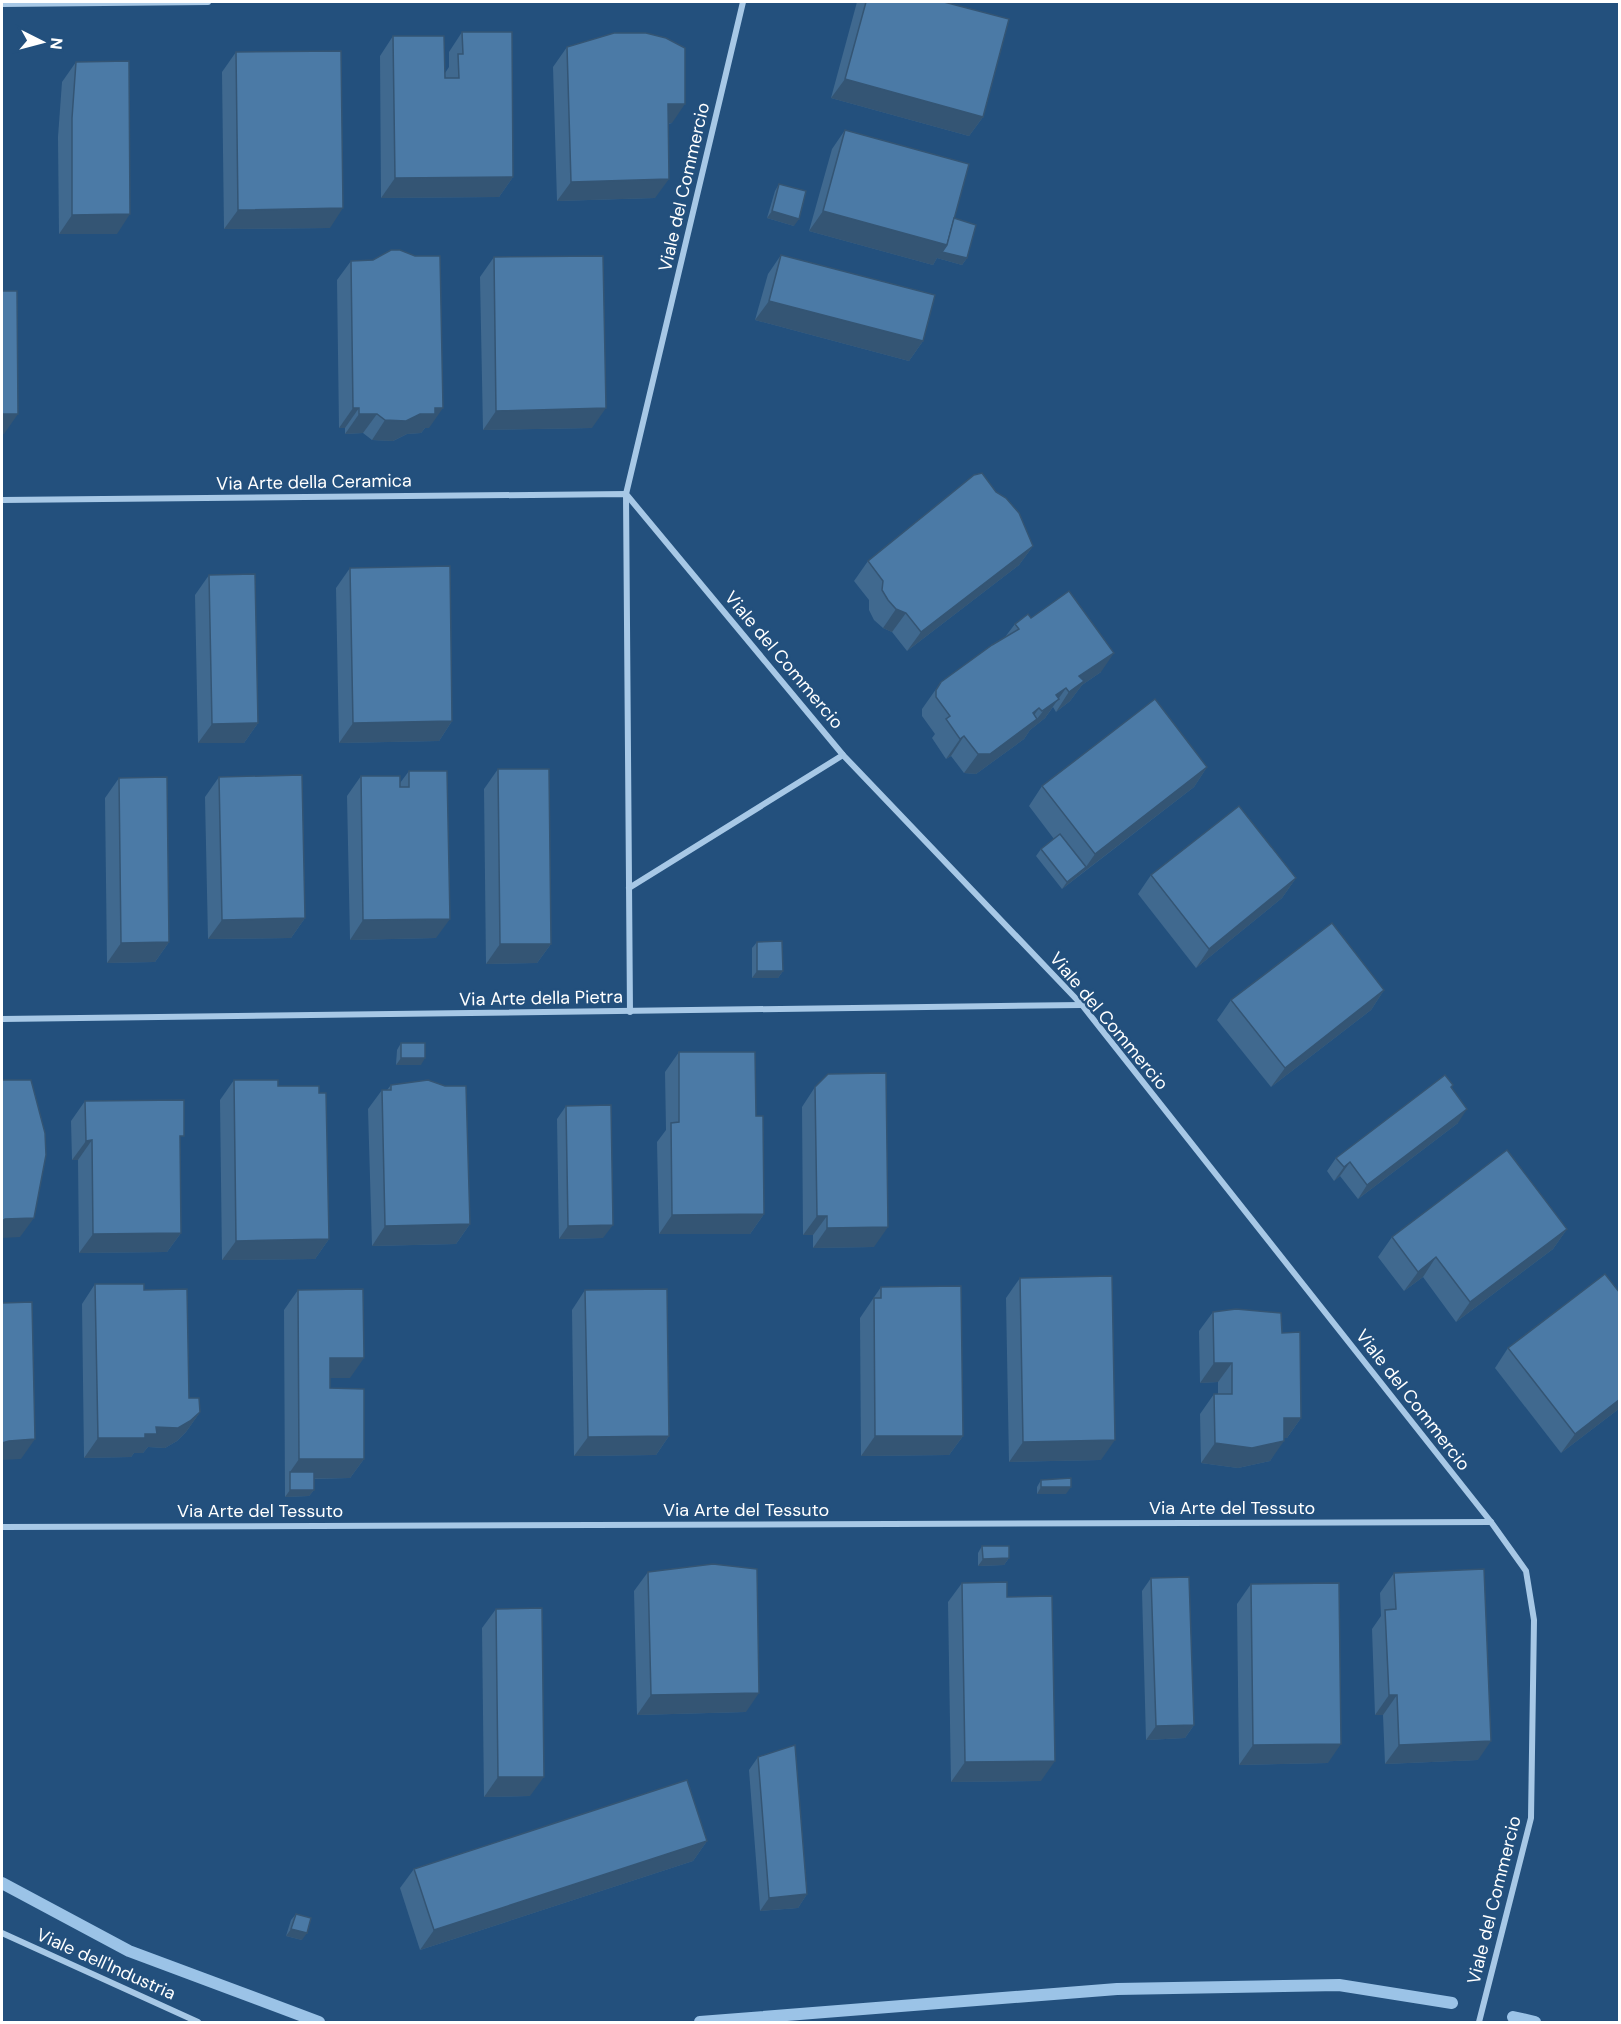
<svg xmlns="http://www.w3.org/2000/svg" width="1621" height="2024" font-family="'DM Sans',sans-serif">
<style>
.lines{fill:none;stroke-linecap:round;stroke-linejoin:round}
.stream{stroke:#9bc3e7;stroke-width:12}
.street{stroke:#a7c8e6;stroke-width:6}
.wall{fill:#40698f}
.shaded-wall{fill:#345574}
.building{fill:#4b7aa6;stroke:#345574;stroke-width:1.5}
.labels{text-anchor:middle;dominant-baseline:central;stroke-width:5;stroke-linejoin:round;paint-order:stroke}
.street-label{font-size:18px;fill:#fff;stroke:#23507d}
</style>
<rect width="100%" height="100%" fill="#23507d"/>
<g class="lines">
<g class="stream">
<path d="M2 1883 129 1951 319 2022"/>
<path d="M1513 2017 1535 2022"/>
<path d="M700 2022 1117 1989 1339 1985 1452 2003"/>
</g>
<g class="street">
<path d="M743 2 626 494 843 755 1082 1005 1491 1522 1526 1571 1534 1620 1531 1818 1479 2022"/>
<path d="M2 4 208 2"/>
<path d="M2 500 626 494 630 1012"/>
<path d="M629 888 843 755"/>
<path d="M2 1019 1082 1005"/>
<path d="M2 1527 1491 1522"/>
<path d="M2 1933 198 2022"/>
</g>
</g>
<g class="wall">
<path d="M857 2H944L983 117 969 136 831 98Z"/>
<path d="M462 32 513 177 499 197 381 198 380 56 393 36 445 73 449 67V52Z"/>
<path d="M567 47 672 123 668 124 655 198 557 201 553 67Z"/>
<path d="M236 52 330 228 224 229 222 72Z"/>
<path d="M76 62 117 234H59L58 137 62 82Z"/>
<path d="M845 130 954 218 967 258 962 265 937 258 933 265 809 231 832 149Z"/>
<path d="M779 184 794 226 767 218 775 191Z"/>
<path d="M781 255 923 341 909 361 755 320 768 274Z"/>
<path d="M494 257 592 428 483 430 480 277Z"/>
<path d="M351 261 429 428H425L421 433 407 434 393 441 372 440 363 433 345 434V428H339L337 280Z"/>
<path d="M1033 546 1019 565 907 651 892 632 883 628 874 620 869 610V600L854 581 868 561Z"/>
<path d="M350 568 452 721 439 741 339 743 336 588Z"/>
<path d="M209 575 258 723 244 743H198L195 595Z"/>
<path d="M1031 618 1101 672 1082 685 1070 701 1056 712 1053 707 1045 718 1030 730 1024 739 976 774 964 773 951 756 946 759 932 738 935 734 922 716V709L941 682 1005 637 1015 624Z"/>
<path d="M1207 767 1194 787 1062 889 1036 856 1041 849 1054 839 1029 806 1042 786Z"/>
<path d="M498 769 551 944 537 963 486 964 484 789Z"/>
<path d="M409 771 436 938 350 940 347 796 361 776 400 783Z"/>
<path d="M219 777 305 918 291 938 208 939 205 797Z"/>
<path d="M119 778 169 942 155 962 107 963 105 798Z"/>
<path d="M1151 875 1296 878 1282 898 1196 968 1138 894Z"/>
<path d="M757 942 783 971 778 978H752V948Z"/>
<path d="M1384 990 1371 1010 1271 1087 1217 1020 1231 1000Z"/>
<path d="M401 1043 421 1065H396L397 1050Z"/>
<path d="M679 1052 756 1116 764 1214 750 1234H659L657 1142 666 1130 665 1072Z"/>
<path d="M234 1080 278 1086 329 1239 315 1259 222 1260 220 1100Z"/>
<path d="M391 1085 470 1224 456 1244 372 1246 368 1109 382 1090H387Z"/>
<path d="M1453 1085 1451 1088 1458 1123 1358 1199 1340 1176 1334 1181 1327 1171 1336 1158Z"/>
<path d="M815 1087 874 1247 813 1248V1235H803L802 1107Z"/>
<path d="M85 1101 180 1142 181 1233 167 1252 79 1253 78 1160H72L71 1121Z"/>
<path d="M566 1106 603 1238 559 1239 557 1119Z"/>
<path d="M1567 1229 1553 1249 1456 1322 1423 1277 1404 1291 1378 1257 1392 1237Z"/>
<path d="M1020 1278 1101 1460 1009 1462 1006 1298Z"/>
<path d="M95 1284 144 1290 189 1398 200 1412 186 1432 177 1441 165 1448 148 1447 143 1453H134L131 1457 84 1458 82 1304Z"/>
<path d="M881 1287 963 1436 949 1455 861 1456 860 1318Z"/>
<path d="M298 1290 350 1378H330V1388L364 1459 350 1478 314 1479V1490L309 1496 285 1497 284 1310Z"/>
<path d="M585 1290 669 1436 656 1455 574 1456 572 1310Z"/>
<path d="M1620 1293V1408L1561 1453 1495 1368 1508 1348Z"/>
<path d="M1213 1312 1282 1333 1301 1418 1287 1438H1284L1270 1461 1238 1468 1201 1463 1200 1414 1214 1394H1218V1382L1200 1383 1199 1331Z"/>
<path d="M1041 1480 1066 1494H1037V1487Z"/>
<path d="M982 1546 1009 1558 1004 1565 978 1566V1553Z"/>
<path d="M648 1572 746 1712 637 1715 634 1591Z"/>
<path d="M1394 1573 1478 1760 1385 1764 1383 1715H1375L1372 1629 1381 1616 1380 1593Z"/>
<path d="M1151 1578 1194 1725 1185 1738 1146 1740 1142 1591Z"/>
<path d="M962 1583 1007 1597 1041 1781 951 1782 948 1602Z"/>
<path d="M1251 1584 1328 1763 1239 1765 1237 1604Z"/>
<path d="M496 1609 530 1796 484 1797 482 1628Z"/>
<path d="M758 1757 807 1894 798 1908 760 1911 749 1770Z"/>
<path d="M707 1841 693 1861 420 1950 400 1888 414 1869Z"/>
<path d="M296 1914 302 1940 286 1936 291 1920Z"/>
</g>
<g class="shaded-wall">
<path d="M845 79 983 117 969 136 831 98Z"/>
<path d="M668 104H685L672 123 654 124Z"/>
<path d="M513 177 499 197 381 198 395 178Z"/>
<path d="M669 179 655 198 557 201 571 182Z"/>
<path d="M343 208 330 228 224 229 238 210Z"/>
<path d="M772 211 799 219 794 226 767 218Z"/>
<path d="M823 211 947 245 967 258 962 265 937 258 933 265 809 231Z"/>
<path d="M130 214 117 234H59L72 215Z"/>
<path d="M769 301 923 341 909 361 755 320Z"/>
<path d="M353 408H359L345 428H339Z"/>
<path d="M435 408H443L429 428H425L421 433 407 434 393 441 372 440 385 420 420 414Z"/>
<path d="M606 408 592 428 483 430 496 411Z"/>
<path d="M2 414H18L4 434H2Z"/>
<path d="M359 414H377L363 433 345 434Z"/>
<path d="M1033 546 1019 565 907 651 921 632Z"/>
<path d="M896 609 906 613 892 632 883 628Z"/>
<path d="M1114 653 1101 672 1082 685 1070 701 1056 712 1079 676Z"/>
<path d="M1066 688 1045 718 1030 730 1024 739 976 774 964 773 978 754 1039 708 1026 727 1036 720 1056 695Z"/>
<path d="M452 721 439 741 339 743 353 723Z"/>
<path d="M258 723 244 743H198L212 724Z"/>
<path d="M964 736 951 756 946 759 960 739Z"/>
<path d="M1207 767 1194 787 1081 874 1095 854Z"/>
<path d="M1086 867 1081 874 1062 889 1067 882Z"/>
<path d="M1296 878 1282 898 1196 968 1209 949Z"/>
<path d="M305 918 291 938 208 939 222 920Z"/>
<path d="M450 919 436 938 350 940 363 920Z"/>
<path d="M169 942 155 962 107 963 121 943Z"/>
<path d="M500 944H551L537 963 486 964Z"/>
<path d="M757 971H783L778 978H752Z"/>
<path d="M1384 990 1371 1010 1271 1087 1285 1068Z"/>
<path d="M401 1058H425L421 1065H396Z"/>
<path d="M1467 1109 1458 1123 1358 1199 1367 1185Z"/>
<path d="M92 1140 78 1160H72L86 1141Z"/>
<path d="M1350 1162 1340 1176 1334 1181 1344 1167Z"/>
<path d="M764 1214 750 1234H659L672 1215Z"/>
<path d="M817 1216H827L813 1235H803Z"/>
<path d="M34 1218 20 1237 2 1238V1221L5 1219Z"/>
<path d="M470 1224 456 1244 372 1246 385 1226Z"/>
<path d="M613 1225 603 1238 559 1239 568 1226Z"/>
<path d="M888 1227 874 1247 813 1248 827 1228Z"/>
<path d="M1567 1229 1553 1249 1456 1322 1470 1302Z"/>
<path d="M181 1233 167 1252 79 1253 93 1234Z"/>
<path d="M329 1239 315 1259 222 1260 236 1241Z"/>
<path d="M1436 1257 1423 1277 1404 1291 1418 1272Z"/>
<path d="M330 1358H364L350 1378H316Z"/>
<path d="M1214 1363H1232L1218 1382 1200 1383Z"/>
<path d="M1620 1399V1408L1561 1453 1575 1434Z"/>
<path d="M200 1412 186 1432 177 1441 165 1448 148 1447 143 1453H134L131 1457 84 1458 98 1438 145 1434 156 1427Z"/>
<path d="M1284 1418H1301L1287 1438H1270Z"/>
<path d="M669 1436 656 1455 574 1456 588 1437Z"/>
<path d="M875 1436H963L949 1455 861 1456Z"/>
<path d="M35 1439 21 1459 2 1460V1443L9 1441Z"/>
<path d="M1115 1440 1101 1460 1009 1462 1023 1442Z"/>
<path d="M1284 1441 1270 1461 1238 1468 1201 1463 1215 1443Z"/>
<path d="M299 1459H364L350 1478 290 1479V1472Z"/>
<path d="M1041 1487H1071L1066 1494H1037Z"/>
<path d="M290 1490H314L309 1496 285 1497Z"/>
<path d="M1009 1558 1004 1565 978 1566 983 1559Z"/>
<path d="M759 1693 746 1712 637 1715 651 1695Z"/>
<path d="M1389 1695H1397L1383 1715H1375Z"/>
<path d="M1194 1725 1185 1738 1146 1740 1156 1726Z"/>
<path d="M1491 1741 1478 1760 1385 1764 1399 1745Z"/>
<path d="M1341 1744 1328 1763 1239 1765 1253 1745Z"/>
<path d="M1055 1761 1041 1781 951 1782 965 1762Z"/>
<path d="M498 1777H544L530 1796 484 1797Z"/>
<path d="M707 1841 693 1861 420 1950 434 1930Z"/>
<path d="M807 1894 798 1908 760 1911 769 1898Z"/>
<path d="M291 1929 307 1933 302 1940 286 1936Z"/>
</g>
<g class="building">
<path d="M866 2H944L1009 19 983 117 845 79Z"/>
<path d="M462 32H512L513 177 395 178 393 36H444L445 78H459L458 54H463Z"/>
<path d="M614 33H646L666 38 685 48V104H668L669 179 571 182 567 47Z"/>
<path d="M341 51 343 208 238 210 236 52Z"/>
<path d="M129 61 130 214 72 215V118L76 62Z"/>
<path d="M845 130 969 164 947 245 823 211Z"/>
<path d="M779 184 806 191 799 219 772 211Z"/>
<path d="M954 218 976 225 967 258 942 252 947 245Z"/>
<path d="M391 250H400L415 256H440L443 408H435V414H420L406 421 385 420 377 414H359V408H353L351 261 373 260Z"/>
<path d="M781 255 935 295 923 341 769 301Z"/>
<path d="M603 256 606 408 496 411 494 257Z"/>
<path d="M2 291H17L18 414H2Z"/>
<path d="M982 473 996 492 1006 498 1019 513 1033 546 921 632 906 613 896 609 888 600 882 590 883 581 868 561 974 475Z"/>
<path d="M450 566 452 721 353 723 350 568Z"/>
<path d="M255 574 258 723 212 724 209 575Z"/>
<path d="M1069 591 1114 653 1079 676 1084 681 1069 692 1066 688 1056 695 1059 699 1042 711 1039 708 1033 713 1037 719 990 754H978L964 736 960 739 946 719 950 716 936 697V690L941 682 992 645 1019 629 1015 624 1028 614 1031 618Z"/>
<path d="M1155 699 1207 767 1095 854 1042 786Z"/>
<path d="M498 769H549L551 944H500Z"/>
<path d="M409 771H447L450 919 363 920 361 776H400V787H409Z"/>
<path d="M302 775 305 918 222 920 219 777Z"/>
<path d="M167 777 169 942 121 943 119 778Z"/>
<path d="M1239 806 1296 878 1209 949 1151 875Z"/>
<path d="M1060 834 1086 867 1067 882 1041 849Z"/>
<path d="M1332 923 1384 990 1285 1068 1231 1000Z"/>
<path d="M782 941 783 971H757V942Z"/>
<rect x="401" y="1043" width="24" height="15"/>
<path d="M679 1052H755L756 1116H763L764 1214 672 1215 671 1123 679 1122Z"/>
<path d="M886 1073 888 1227 827 1228V1216H817L815 1087 828 1074Z"/>
<path d="M1445 1075 1453 1085 1451 1087 1467 1109 1367 1185 1350 1162 1344 1167 1336 1158Z"/>
<path d="M2 1080H31L45 1133 46 1155 34 1218 5 1219 2 1221Z"/>
<path d="M234 1080H278V1086H319V1093H326L329 1239 236 1241Z"/>
<path d="M428 1080 445 1086H466L470 1224 385 1226 382 1090H391V1085Z"/>
<path d="M184 1100V1136H180L181 1233 93 1234 92 1140 86 1141 85 1101Z"/>
<path d="M611 1105 613 1225 568 1226 566 1106Z"/>
<path d="M1507 1150 1567 1229 1470 1302 1436 1257 1418 1272 1392 1237Z"/>
<path d="M1605 1274 1620 1293V1399L1575 1434 1508 1348Z"/>
<path d="M1112 1276 1115 1440 1023 1442 1020 1278Z"/>
<path d="M95 1284H144V1290L187 1289 189 1398H199L200 1412 190 1421 178 1428 156 1427 157 1434H145V1438H98Z"/>
<path d="M961 1286 963 1436H875L874 1298H881V1287Z"/>
<path d="M363 1289 364 1358H330V1388L364 1389V1459H299L298 1290Z"/>
<path d="M667 1289 669 1436 588 1437 585 1290Z"/>
<path d="M32 1302 35 1439 9 1441 2 1443V1303Z"/>
<path d="M1236 1309 1281 1313 1282 1333 1300 1332 1301 1418H1284V1441L1252 1448 1215 1443 1214 1394H1232V1363H1214L1213 1312Z"/>
<rect x="290" y="1472" width="24" height="18"/>
<path d="M1071 1478V1487H1041V1480Z"/>
<path d="M982 1546H1009V1558L983 1559Z"/>
<path d="M713 1564 757 1569 759 1693 651 1695 648 1572Z"/>
<path d="M1484 1569 1491 1741 1399 1745 1397 1695H1389L1385 1610 1396 1609 1394 1573Z"/>
<path d="M1189 1577 1194 1725 1156 1726 1151 1578Z"/>
<path d="M1007 1582V1597L1052 1596 1055 1761 965 1762 962 1583Z"/>
<path d="M1339 1583 1341 1744 1253 1745 1251 1584Z"/>
<path d="M542 1608 544 1777H498L496 1609Z"/>
<path d="M795 1745 807 1894 769 1898 758 1757Z"/>
<path d="M687 1780 707 1841 434 1930 414 1869Z"/>
<path d="M296 1914 311 1918 307 1933 291 1929Z"/>
</g>
<g class="labels">
<g class="street-label">
<text transform="translate(684 187) rotate(-77)">Viale del Commercio</text>
<text transform="translate(314 482) rotate(-1)">Via Arte della Ceramica</text>
<text transform="translate(784 660) rotate(50)">Viale del Commercio</text>
<text transform="translate(541 998) rotate(-1)">Via Arte della Pietra</text>
<text transform="translate(1109 1021) rotate(50)">Viale del Commercio</text>
<text transform="translate(1413 1400) rotate(52)">Viale del Commercio</text>
<text x="1232" y="1508">Via Arte del Tessuto</text>
<text x="746" y="1510">Via Arte del Tessuto</text>
<text x="260" y="1511">Via Arte del Tessuto</text>
<text transform="translate(1494 1900) rotate(-76)">Viale del Commercio</text>
<text transform="translate(106 1964) rotate(24)">Viale dell'Industria</text>
</g>
</g>
<rect width="1621" height="2024" fill="none" stroke="#ffffff" stroke-width="6"/>
<g transform="translate(42 42) rotate(96)" stroke="#23507d" stroke-width="4.5" paint-order="stroke">
<path d="M0-4.5L10 22L0 15L-10 22Z" fill="#ffffff"/>
<text y="-9" font-size="16" font-weight="bold" text-anchor="middle" fill="#ffffff">N</text>
</g>
</svg>
